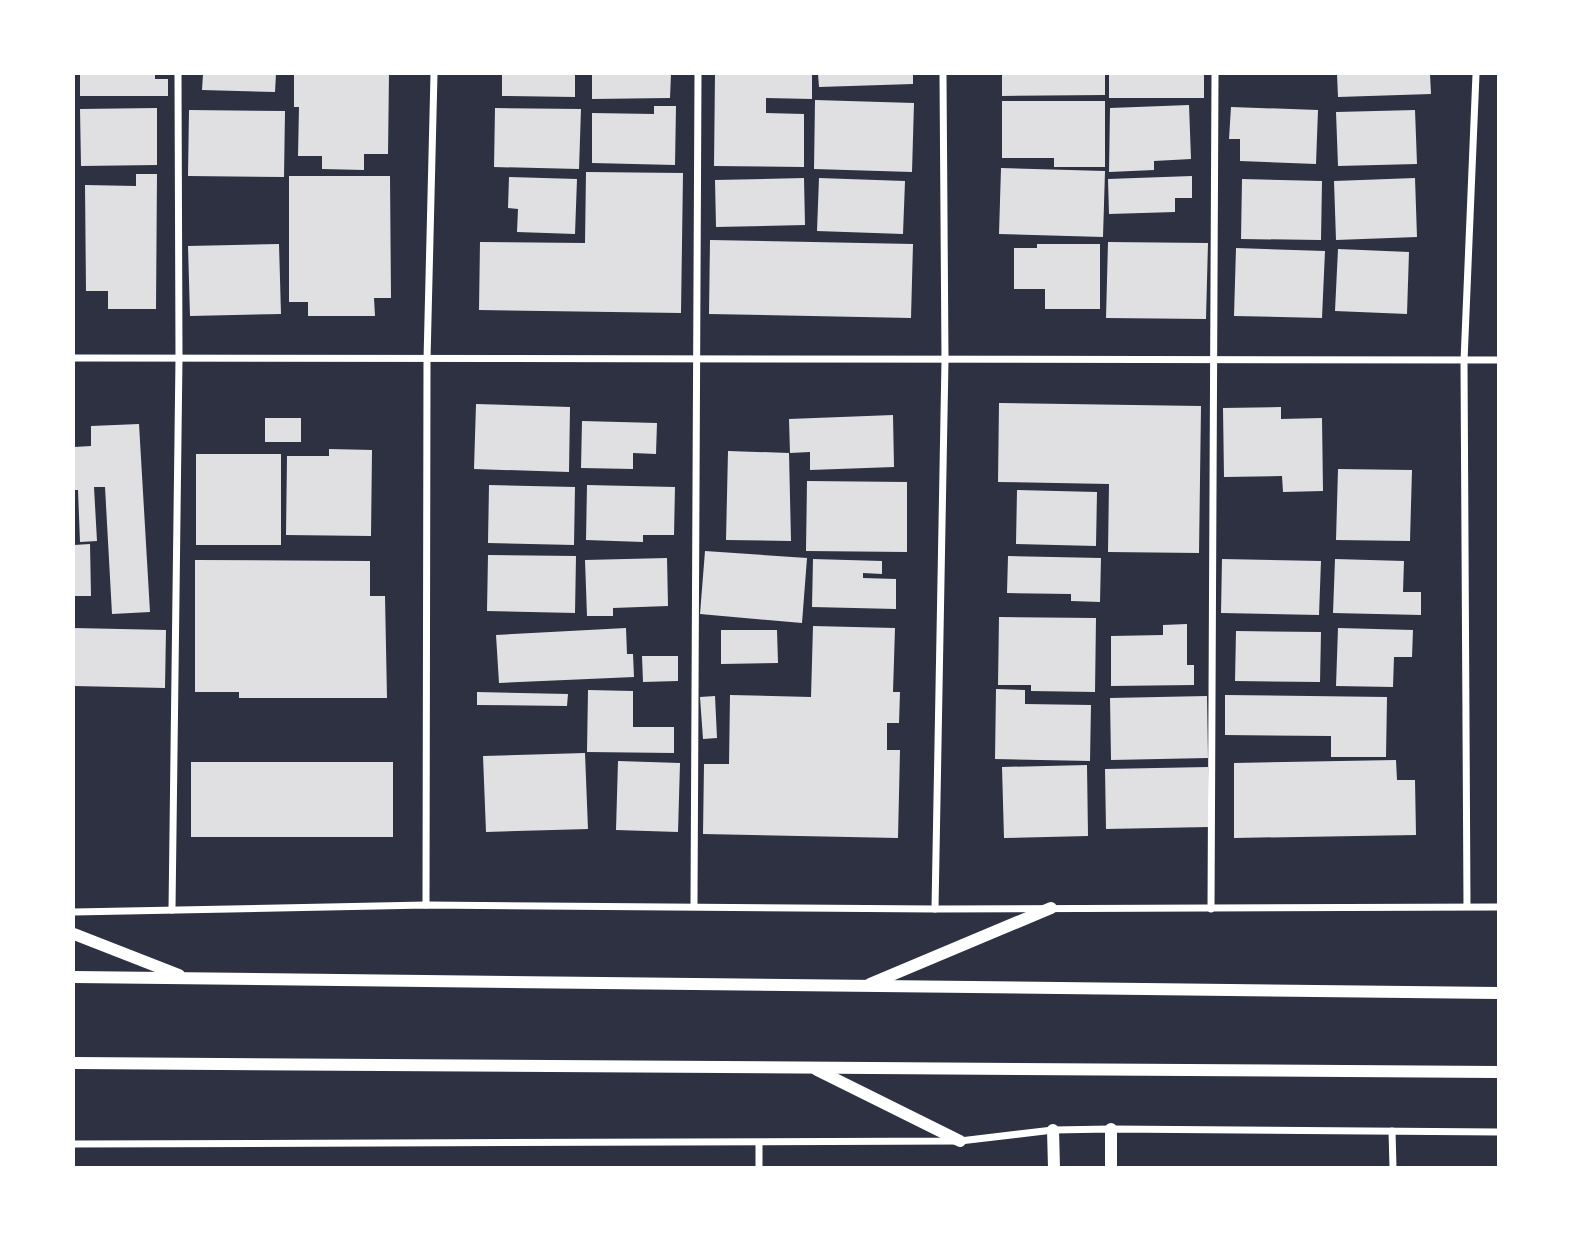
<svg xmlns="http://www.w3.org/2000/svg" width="1572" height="1241" font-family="Jost,sans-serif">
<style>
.building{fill:#e0e0e3}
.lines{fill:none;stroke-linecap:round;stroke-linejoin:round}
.minor{stroke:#fff;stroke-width:7}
.tertiary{stroke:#fff;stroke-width:12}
</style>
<rect width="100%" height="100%" fill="#2d3142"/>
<g class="building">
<path d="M80 74H155V79H168V96H80Z"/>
<path d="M203 74H276L275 92 202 90Z"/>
<path d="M294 74H389L388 154H364V170L322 169V156H298L299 107H294Z"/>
<path d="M502 74H575V97L502 96Z"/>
<path d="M592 74H671L670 98 592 99Z"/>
<path d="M715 74H812V99L766 98V113L804 114V167L714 166Z"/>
<path d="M818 74H913V84L819 87Z"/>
<path d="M1002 74H1105V95L1002 96Z"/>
<rect x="1109" y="74" width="95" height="24"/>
<path d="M1337 74H1430L1431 94 1338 97Z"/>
<path d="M815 100 914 103 912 172 814 169Z"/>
<path d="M1002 101H1105V167H1054V158H1002Z"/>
<path d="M1189 105 1191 159 1154 161V170L1109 172 1110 108Z"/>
<path d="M654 106H676L675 165 592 163V113L654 114Z"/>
<path d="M1231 107 1318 110 1316 164 1240 161V139H1229Z"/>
<path d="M157 108V165L81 166 80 109Z"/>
<path d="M495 108 581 109 579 169 494 167Z"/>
<path d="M189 110 285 111 284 177 188 176Z"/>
<path d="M1415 110 1417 164 1338 166 1336 112Z"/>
<path d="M1001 168 1105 171 1103 237 999 234Z"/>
<path d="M586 172 683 173 681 313 479 310 480 242 585 243Z"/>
<path d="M136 174H157L156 309H108V291H86L85 185 136 186Z"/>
<path d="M289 176H390L391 298H374L375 316H308V302H289Z"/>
<path d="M1192 176V198H1175V212L1109 214 1108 179Z"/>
<path d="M509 177 577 179 575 234 517 232 518 209 508 208Z"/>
<path d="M804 178 805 225 716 227 715 180Z"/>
<path d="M819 178 905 181 903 234 817 231Z"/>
<path d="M1415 178 1417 237 1336 240 1334 181Z"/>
<path d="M1242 179 1322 181 1321 240 1241 239Z"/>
<path d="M710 240 913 244 911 318 709 314Z"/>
<path d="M1108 242 1208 243 1206 319 1106 318Z"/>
<path d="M279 244 281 314 190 316 188 246Z"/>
<path d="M1037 244H1100V309H1045V289H1014V248H1037Z"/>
<path d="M1236 248 1325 251 1322 318 1234 316Z"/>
<path d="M1338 249 1409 252 1407 314 1335 311Z"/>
<path d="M999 403 1201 406 1199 553 1108 552 1109 484 998 482Z"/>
<path d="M476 404 570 407 569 472 474 469Z"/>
<path d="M1281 407V419L1322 418 1323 491 1283 492 1282 476 1224 477 1223 408Z"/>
<path d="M893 415 894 467 810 470V452L790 453 789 419Z"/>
<rect x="265" y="418" width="36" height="24"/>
<path d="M582 421 657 423 656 454 633 453V469L581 468Z"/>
<path d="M139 424 150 612 112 614 105 487H94L97 541 80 542 78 490H74V447L91 446V426Z"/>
<path d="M329 449 372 450 371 536 286 535 287 456H329Z"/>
<path d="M728 451 789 453 791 541 726 540Z"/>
<rect x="196" y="454" width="85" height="91"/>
<path d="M1338 469 1412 470 1410 541 1336 540Z"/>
<path d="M807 481 907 482V552L806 551Z"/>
<path d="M489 485 575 487 574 545 488 543Z"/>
<path d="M587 485 675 487 674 535H643V542L586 540Z"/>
<path d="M1017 490 1097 492 1096 546 1016 544Z"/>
<path d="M90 544 91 596H74V545Z"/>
<path d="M705 551 807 558 802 623 700 614Z"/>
<path d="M488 555 576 556 575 613 487 611Z"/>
<path d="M1008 556 1101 558 1100 602 1071 601V594L1007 593Z"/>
<path d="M667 558 668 606 613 608V616H587L585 560Z"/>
<path d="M813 559 882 561V574L863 573V578L896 579V609L812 607Z"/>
<path d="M1222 559 1321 561 1319 615 1221 613Z"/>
<path d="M1335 559 1404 561 1403 592H1421V615L1333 613Z"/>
<path d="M195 560 370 561V596H385L387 698H239V692H195Z"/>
<path d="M999 617 1096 618 1095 692 1031 691V685H998Z"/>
<path d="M1187 624V665H1194V685L1111 686V636L1163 635V625Z"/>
<path d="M813 626 895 628 893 692H900L899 723H887V750H900L898 838 703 834 704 764H729L730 695 811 697Z"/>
<path d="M74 628 166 630 165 688 74 686Z"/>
<path d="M626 628 627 654H633L634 677 499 683 496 635Z"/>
<path d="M1338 628 1413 630 1412 657H1394L1393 687 1336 686Z"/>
<path d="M721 630H777L778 663 721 664Z"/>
<path d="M1236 631 1321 632 1320 682 1235 681Z"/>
<path d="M642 656H678V681L643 682Z"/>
<path d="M996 689 1025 690V704L1091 705 1090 761 995 759Z"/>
<path d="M588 690 633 691V727H674V753L587 752Z"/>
<path d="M477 692 568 694 567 706 477 705Z"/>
<path d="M1225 695 1387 697 1386 757H1331V736L1225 735Z"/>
<path d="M715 696 717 738 703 739 700 697Z"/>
<path d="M1207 696 1208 758 1111 760 1110 698Z"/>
<path d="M585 753 588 829 486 832 483 756Z"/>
<path d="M1396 760 1397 780H1415L1416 835 1234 838V763Z"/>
<path d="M618 761 680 763 678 832 616 830Z"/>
<rect x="191" y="762" width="202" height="75"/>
<path d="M1087 765 1088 836 1004 838 1002 767Z"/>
<path d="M1208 767 1209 827 1106 829 1105 769Z"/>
</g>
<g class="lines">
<g class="minor">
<path d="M74 358 1498 360"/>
<path d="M694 904 698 74"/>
<path d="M426 905 427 360 434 74"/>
<path d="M1467 906 1464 361 1476 74"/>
<path d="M935 909 945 360 943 74"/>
<path d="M1211 909 1215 74"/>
<path d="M172 910 179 358 178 74"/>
<path d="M74 912 426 905 935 909 1498 907"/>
<path d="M1392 1131 1393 1168"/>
<path d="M74 1144 960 1141 1053 1130 1111 1129 1498 1132"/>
<path d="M759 1144V1168"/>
</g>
<g class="tertiary">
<path d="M74 934 179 975"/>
<path d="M74 977 1498 993"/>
<path d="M870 984 1051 908"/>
<path d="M74 1063 1498 1072"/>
<path d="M817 1070 960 1141"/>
<path d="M1111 1129V1168"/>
<path d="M1053 1130 1054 1168"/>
</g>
</g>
<rect width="1572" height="1241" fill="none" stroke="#ffffff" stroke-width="150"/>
</svg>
